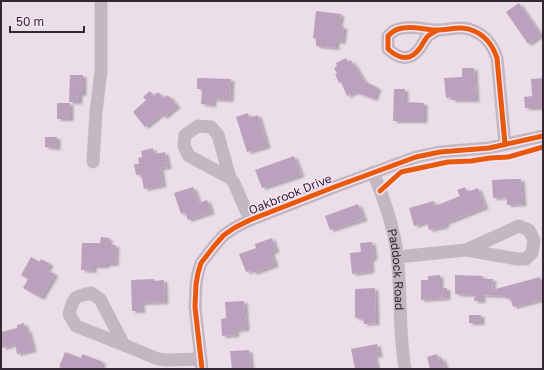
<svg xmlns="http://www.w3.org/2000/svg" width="544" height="370" font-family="'Golos Text',sans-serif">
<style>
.building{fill:#bba1bd;filter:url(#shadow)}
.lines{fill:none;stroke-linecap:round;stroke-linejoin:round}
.minor{stroke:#c3b8c2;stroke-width:13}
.cycleway-casing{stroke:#f8e5f5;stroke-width:8}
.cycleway{stroke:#e8590c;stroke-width:5}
.labels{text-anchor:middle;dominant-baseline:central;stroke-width:3;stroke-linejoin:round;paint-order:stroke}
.street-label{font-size:12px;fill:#332734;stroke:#f8e5f5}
</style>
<defs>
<filter id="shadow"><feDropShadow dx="3.5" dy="2" stdDeviation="1" flood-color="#0004"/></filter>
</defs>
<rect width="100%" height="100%" fill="#ebdee8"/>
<g class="building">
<path d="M519 3 541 35 528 44 506 12Z"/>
<path d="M316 11 341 14 339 26 344 27 342 42 336 41V48L316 46V39L313 38Z"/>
<path d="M346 58 348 62 351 60 353 65 354 64 364 81 378 88 374 99 355 92 347 96 341 82 339 83 335 74H337L334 68 337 66 336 63Z"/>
<path d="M462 68H474L476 100H452L451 97 446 98 444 78 462 77Z"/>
<path d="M70 75H83V94H79V102H69Z"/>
<path d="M197 78 231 79 230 100 213 99V105L201 104 202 89H197Z"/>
<path d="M543 78V108H525L524 97 532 96 531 79Z"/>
<path d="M394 89H405V102L424 103V121H393Z"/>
<path d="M150 91 154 96 158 92 164 98 168 95 177 106 164 117 161 114 145 127 133 112 146 100 143 97Z"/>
<rect x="57" y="103" width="13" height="16"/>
<path d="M248 113 249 118 258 115 267 146 247 152 236 117Z"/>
<path d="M45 137H57V148L45 147Z"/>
<path d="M153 148 154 154 165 152 168 167 160 168 163 185 144 189 141 174 136 175 134 164H139L138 158 142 157 141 151Z"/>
<path d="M294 156 301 175 262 188 255 170Z"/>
<path d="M512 179H521L523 204 507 205V197L493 198 492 180Z"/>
<path d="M193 187 199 203 207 200 211 212 188 220 185 212 181 214 174 193Z"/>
<path d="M465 187 467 192 478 188 485 207 445 223 446 226 429 230 427 222 414 226 409 208 434 201 435 206 460 196 457 190Z"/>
<path d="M358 204 364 219 330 230 325 216Z"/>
<path d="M101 237 109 238V245H116L115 264H106V266H93V271L81 270 82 243H100Z"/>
<path d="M272 238 276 251 271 252 275 265 253 273 252 270 246 272 239 254 256 248 255 244Z"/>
<path d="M372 242 374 258 370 259 371 271 352 274 350 253 361 252 360 243Z"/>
<path d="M31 257 39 262 41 259 50 264 47 270 55 274 41 298 23 288 28 279 21 275Z"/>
<path d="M440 275V288H447V298L421 300V280H428V276Z"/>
<path d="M455 275 483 276V279H493L492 290 540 277 543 289V299L513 307 510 297 506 299 505 296 482 295V301H474L475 295 455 294Z"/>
<path d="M154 279V281L164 280 165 302 141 303 142 311H132L131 280Z"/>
<path d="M375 288 376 323 364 324 363 318H355V289Z"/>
<path d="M244 301 246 329 235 330 236 335 222 336 221 319 226 318 225 302Z"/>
<rect x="469" y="315" width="12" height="8"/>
<path d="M24 323 26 330H28L33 350 17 354 15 344 2 348 1 332 17 328V325Z"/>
<path d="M377 344 379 355 374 356 377 369H355L351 349Z"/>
<path d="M249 350 251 369H232L230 351Z"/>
<path d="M65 352 81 358 82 354 103 362 100 369H64L59 367Z"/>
<path d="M437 354 438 359 442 358 446 369H430L427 357Z"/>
</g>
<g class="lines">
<g class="minor">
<path d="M438 30C434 32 430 34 427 37 424 41 422 45 420 48 410 62 399 59 388 49V36C393 31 396 29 403 28 414 26 426 30 437 30 450 30 462 25 474 31 486 36 493 46 497 58L505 144"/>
<path d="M93 162 96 112 101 71V1"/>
<path id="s1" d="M373 172C385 202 396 232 398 264 401 299 399 334 405 369"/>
<path d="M230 178 189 156 184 146 185 135 198 126 211 127 218 135 230 178 234 183 250 220"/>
<path d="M397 257 466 250 517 259H526L532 253 534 240 529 230 519 226 466 250"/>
<path d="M124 345 76 326 69 314C73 298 74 296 91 293L100 299 124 345 158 359 166 360 201 359"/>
<path d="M202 369 195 307 196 284 198 273 201 263 215 245 224 235 234 228 250 220 337 186 416 157 440 152 489 148 543 136"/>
</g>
<g class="cycleway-casing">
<g id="cycleway">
<path d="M438 30C434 32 430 34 427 37 424 41 422 45 420 48 410 62 399 59 388 49V36C393 31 396 29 403 28 414 26 426 30 437 30 450 30 462 25 474 31 486 36 493 46 497 58L505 144"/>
<path d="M380 191 401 172 448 162 471 161 490 158 508 157 543 147"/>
<path d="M202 369 195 307 196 284 198 273 201 263 215 245 224 235 234 228 250 220 337 186 416 157 440 152 489 148 543 136"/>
</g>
</g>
<use href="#cycleway" class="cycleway"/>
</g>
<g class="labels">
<g class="street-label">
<text transform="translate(290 194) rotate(-22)">Oakbrook Drive</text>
<text stroke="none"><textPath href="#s1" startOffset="101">Paddock Road</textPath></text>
</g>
</g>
<rect width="544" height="370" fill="none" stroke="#332734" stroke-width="4"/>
<path d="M10 26v6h74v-6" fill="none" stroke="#332734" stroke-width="2"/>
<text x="16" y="26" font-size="12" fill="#332734" stroke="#f8e5f5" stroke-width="3" paint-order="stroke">50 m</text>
</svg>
